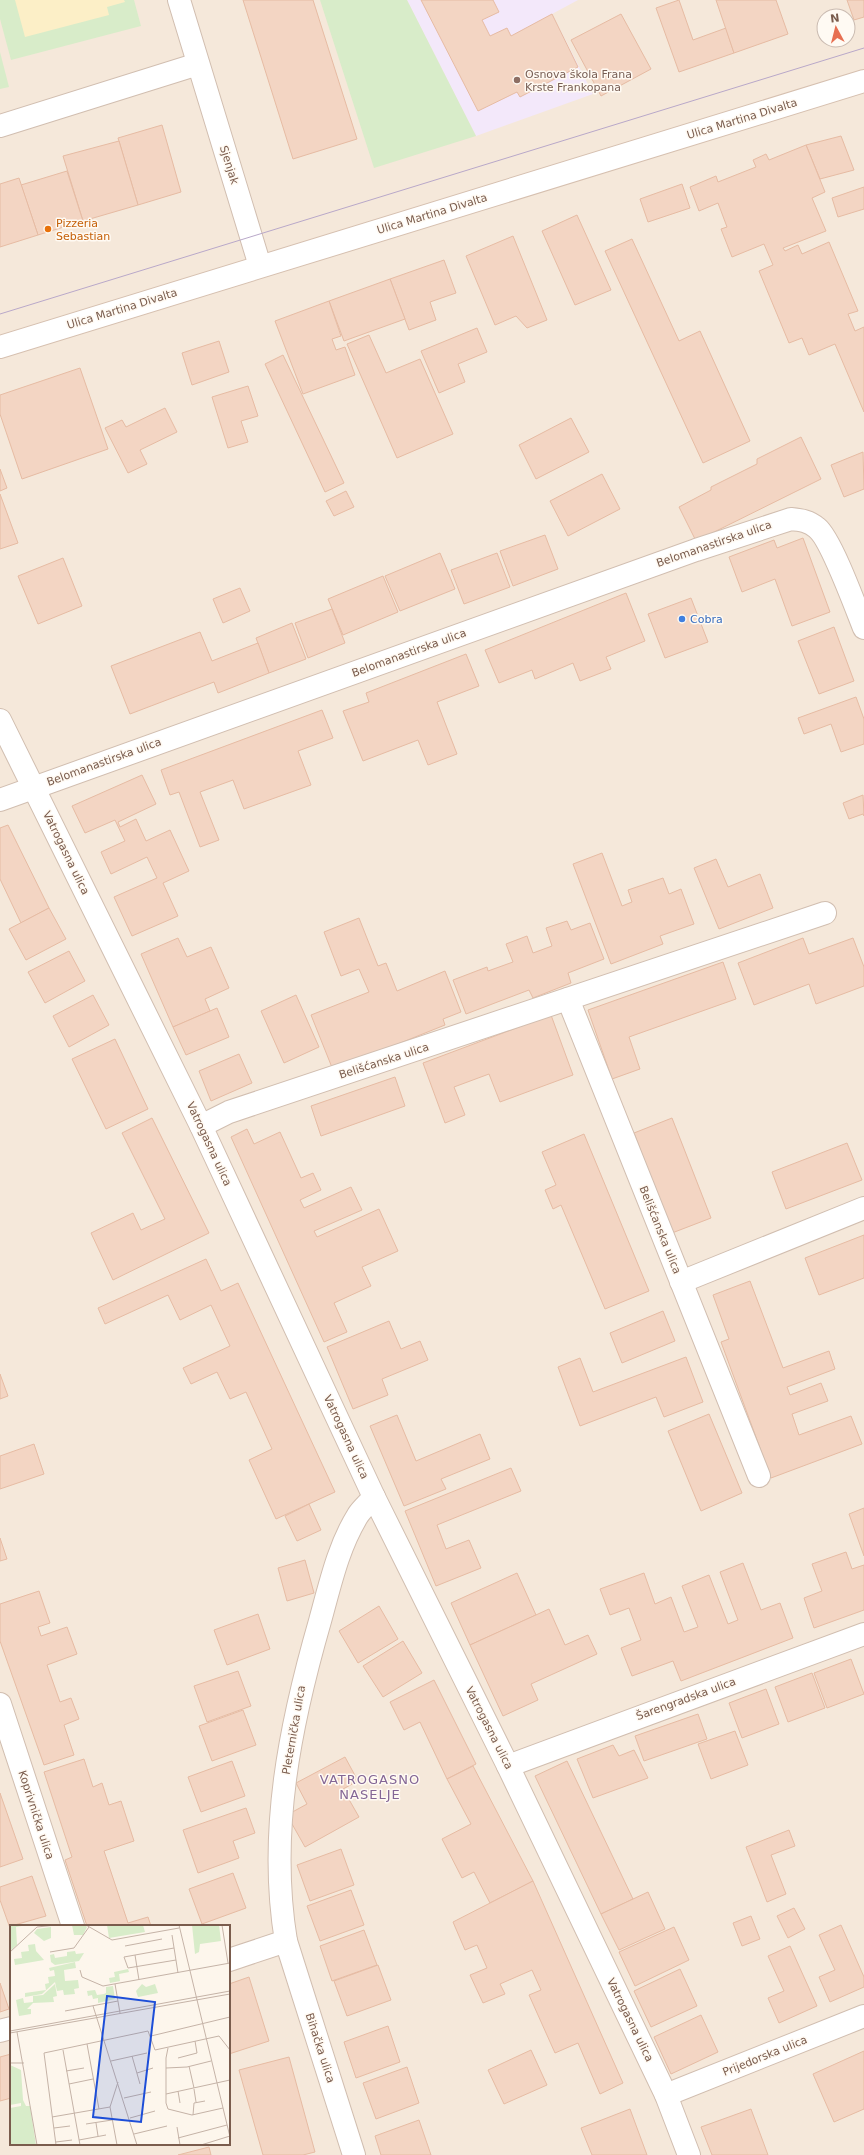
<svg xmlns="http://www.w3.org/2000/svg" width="864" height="2155" font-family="'DejaVu Sans',sans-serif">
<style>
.residential{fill:#f5e8da;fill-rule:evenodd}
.education{fill:#f3e8fa}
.green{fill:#d8ecc9}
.sand{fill:#fcefc7}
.building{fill:#f3d5c3;stroke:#e6bba3}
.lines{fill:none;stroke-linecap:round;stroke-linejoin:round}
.street-casing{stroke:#d1beb0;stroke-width:24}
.secondary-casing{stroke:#d6c0b0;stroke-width:24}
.street{stroke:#fff;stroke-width:22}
.secondary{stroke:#fff;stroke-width:22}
.tram{stroke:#b9a8c9;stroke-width:1}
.education-dot{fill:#8d6e63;stroke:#fffaf3;stroke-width:1.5}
.food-dot{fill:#e8710a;stroke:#fffaf3;stroke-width:1.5}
.shop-dot{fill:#3f7fe0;stroke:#fffaf3;stroke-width:1.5}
.labels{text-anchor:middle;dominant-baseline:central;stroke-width:3;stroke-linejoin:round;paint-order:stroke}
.education-label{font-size:11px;fill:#785e54;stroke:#fffaf3;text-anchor:start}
.street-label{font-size:11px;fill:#7a5c4d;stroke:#fffaf3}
.food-label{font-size:11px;fill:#c56008;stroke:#fffaf3;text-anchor:start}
.shop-label{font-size:11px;fill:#366cbe;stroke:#fffaf3;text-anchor:start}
.quarter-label{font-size:13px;letter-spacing:1px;fill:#846695;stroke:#fffaf3}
.inset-road{fill:none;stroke:#c5b3a7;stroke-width:1}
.view{fill:#1d4ed8;fill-opacity:0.15;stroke:#1d4ed8;stroke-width:2}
.inset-edge{fill:none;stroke:#7a5c4d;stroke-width:2}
</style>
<rect width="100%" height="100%" fill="#fdf6ec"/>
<path class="residential" d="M0 0H864V2155H0ZM824 16H848V40H824ZM11 1926H229V2144H11Z"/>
<path class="education" d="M407 0H578L552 14 593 94 476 136Z"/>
<g class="green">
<path d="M0 0H134L141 26 11 60 0 19Z"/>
<path d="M320 0H407L476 136 374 168Z"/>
<path d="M0 52 9 87 0 89Z"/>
</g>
<path class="sand" d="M15 0H124L125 2 107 7 109 15 25 37Z"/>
<g class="building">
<path d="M243 0H313L357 139 293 159Z"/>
<path d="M421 0H493L499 12 482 20 490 36 507 28 511 36 552 14 578 67 520 97 517 92 478 111Z"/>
<path d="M679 0 693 40 726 28 734 53 679 72 656 8Z"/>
<path d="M716 0H776L788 34 734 53Z"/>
<path d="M847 0H864V17L854 20Z"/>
<path d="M621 14 651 69 601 96 571 40Z"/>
<path d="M162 125 181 192 138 205 118 138Z"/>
<path d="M841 136 854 170 820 179 806 145Z"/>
<path d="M119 141 138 205 83 221 63 156Z"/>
<path d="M806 145 825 192 812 198 826 231 783 248 785 251 798 245 802 254 829 242 858 311 848 314 855 331 864 327V412L835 344 809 355 802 338 789 343 759 271 773 265 764 244 732 257 721 229 727 227 718 203 699 211 690 187 716 176 718 182 756 167 753 160 766 154 769 160Z"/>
<path d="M67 171 83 221 38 235 21 185Z"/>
<path d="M19 178 38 235 0 247V184Z"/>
<path d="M682 184 690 208 648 222 640 199Z"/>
<path d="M864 187V209L838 217 832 198Z"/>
<path d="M577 215 611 290 575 305 542 231Z"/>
<path d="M513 236 547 320 527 328 516 316 495 325 466 256Z"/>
<path d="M632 239 679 341 700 331 750 441 703 463 605 251Z"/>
<path d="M444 260 456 293 430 302 436 320 409 330 390 279Z"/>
<path d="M390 279 405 319 344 341 329 301Z"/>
<path d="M329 301 341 336 332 339 336 350 345 347 355 375 303 394 275 321Z"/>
<path d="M477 328 487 352 458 364 465 382 439 393 421 351Z"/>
<path d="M369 335 386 373 420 359 453 434 397 458 347 344Z"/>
<path d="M219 341 229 372 192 385 182 353Z"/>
<path d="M283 355 344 483 325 492 265 364Z"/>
<path d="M80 368 108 449 22 479 0 414V395Z"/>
<path d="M248 386 258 416 241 421 248 442 228 448 212 397Z"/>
<path d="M165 408 177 432 140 450 147 464 128 473 105 428 122 420 126 427Z"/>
<path d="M571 418 589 452 536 479 519 445Z"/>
<path d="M801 437 821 479 696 541 679 507 711 490V487L757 464V459Z"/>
<path d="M863 452 864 489 844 497 831 465Z"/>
<path d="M0 469 7 488 0 491Z"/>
<path d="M602 474 620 509 568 536 550 501Z"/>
<path d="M346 491 354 507 334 516 326 501Z"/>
<path d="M0 494 18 543 0 549Z"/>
<path d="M545 535 558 569 513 586 500 551Z"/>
<path d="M803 538 830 612 792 626 775 579 742 592 729 557 774 540 777 548Z"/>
<path d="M440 553 455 589 400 611 385 576Z"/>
<path d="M497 553 510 587 464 604 451 570Z"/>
<path d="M63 558 82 606 38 624 18 576Z"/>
<path d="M383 576 398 612 343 635 328 599Z"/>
<path d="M240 588 250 611 223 623 213 599Z"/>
<path d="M626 593 645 641 606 657 611 669 580 681 573 663 535 679 532 670 499 683 485 650Z"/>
<path d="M691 598 708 642 665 658 648 614Z"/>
<path d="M332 609 345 643 308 658 295 623Z"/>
<path d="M292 623 306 659 269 673 256 638Z"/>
<path d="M834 627 854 681 819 694 798 641Z"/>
<path d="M200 632 212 661 258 643 269 673 218 693 214 682 130 714 111 666Z"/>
<path d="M466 654 479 686 437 702 457 754 428 765 418 740 363 761 343 711 369 702 366 693Z"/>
<path d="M856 697 864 719V744L841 752 831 724 804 734 798 718Z"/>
<path d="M322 710 333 738 298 751 311 785 244 809 233 780 200 792 219 840 200 847 179 792 170 795 161 770Z"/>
<path d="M142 775 156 804 118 822 120 827 136 819 146 841 170 830 189 871 163 883 178 916 132 936 114 897 157 878 147 857 111 874 101 852 125 841 115 820 85 833 72 806Z"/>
<path d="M863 795 864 816 863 814 849 819 843 803Z"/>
<path d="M8 825 49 908 21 923 0 879V828Z"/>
<path d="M602 853 622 906 632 902 628 890 663 878 669 894 681 889 694 924 660 936 663 944 611 964 573 864Z"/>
<path d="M716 859 728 887 760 874 773 908 719 929 694 868Z"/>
<path d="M49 908 66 939 26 960 9 929Z"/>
<path d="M359 918 378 966 386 963 397 991 445 971 461 1012 443 1019 445 1025 333 1070 311 1015 369 992 359 969 341 976 324 932Z"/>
<path d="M567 921 571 930 590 923 604 959 568 973 571 983 533 998 529 990 466 1014 453 980 487 967 488 971 513 962 506 944 527 936 533 953 552 946 546 928Z"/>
<path d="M178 938 187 957 211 947 229 988 205 999 210 1011 173 1027 141 954Z"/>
<path d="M803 938 809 954 853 938 864 967V986L816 1004 809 984 754 1005 738 963Z"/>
<path d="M69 951 85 981 45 1003 28 972Z"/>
<path d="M723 962 736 999 629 1037 640 1069 612 1079 588 1010Z"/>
<path d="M93 995 109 1025 69 1047 53 1016Z"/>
<path d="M296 995 319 1047 284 1063 261 1011Z"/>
<path d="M217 1008 229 1037 186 1055 173 1027Z"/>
<path d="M551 1015 573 1075 500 1102 489 1074 454 1087 465 1115 445 1123 423 1063Z"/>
<path d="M115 1039 148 1109 106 1129 72 1059Z"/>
<path d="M239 1054 252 1083 211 1101 199 1071Z"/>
<path d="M395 1077 405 1106 321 1136 311 1106Z"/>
<path d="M152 1118 209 1233 113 1280 91 1233 133 1213 141 1230 165 1219 122 1133Z"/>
<path d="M672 1118 711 1218 672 1233 634 1133Z"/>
<path d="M247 1129 254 1144 280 1132 301 1178 313 1173 321 1190 300 1200 304 1208 351 1187 362 1210 314 1231 317 1237 379 1209 398 1251 362 1267 371 1286 334 1303 347 1332 324 1342 231 1137Z"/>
<path d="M584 1134 649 1291 605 1309 561 1205 553 1209 545 1190 556 1185 542 1152Z"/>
<path d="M847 1143 862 1180 786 1209 772 1172Z"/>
<path d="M864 1235V1278L819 1295 805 1258Z"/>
<path d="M206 1259 221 1291 238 1283 335 1492 276 1519 249 1460 272 1449 246 1392 230 1399 217 1372 191 1384 183 1368 230 1346 211 1305 180 1320 168 1295 105 1324 98 1308Z"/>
<path d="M750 1281 783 1368 829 1351 835 1369 787 1387 790 1395 821 1383 828 1401 792 1414 799 1435 851 1416 862 1444 771 1478 721 1342 729 1339 713 1295Z"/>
<path d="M663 1311 675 1341 622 1363 610 1333Z"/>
<path d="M389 1321 401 1349 420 1341 428 1360 382 1379 388 1395 353 1409 327 1347Z"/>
<path d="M686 1357 703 1402 664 1417 656 1397 580 1426 558 1367 580 1358 593 1392Z"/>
<path d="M0 1374 8 1396 0 1399Z"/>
<path d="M709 1414 742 1493 701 1511 668 1431Z"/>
<path d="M397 1415 416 1461 480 1434 490 1459 441 1479 446 1489 404 1506 370 1426Z"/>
<path d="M34 1444 44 1474 0 1489V1456Z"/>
<path d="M511 1468 521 1491 437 1525 446 1549 469 1540 481 1568 436 1586 405 1511Z"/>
<path d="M309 1504 321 1530 297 1541 285 1516Z"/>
<path d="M864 1508V1556L849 1514Z"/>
<path d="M0 1538 7 1559 0 1561Z"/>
<path d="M846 1552 852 1569 864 1565V1610L814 1628 804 1598 822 1591 812 1564Z"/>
<path d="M305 1560 314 1593 287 1601 278 1568Z"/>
<path d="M743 1563 761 1610 780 1603 793 1638 681 1681 673 1661 632 1676 621 1648 641 1640 629 1608 610 1615 600 1589 644 1573 655 1604 671 1597 684 1632 698 1627 682 1586 709 1575 728 1624 738 1620 720 1572Z"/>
<path d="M517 1573 536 1615 470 1645 451 1603Z"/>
<path d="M39 1591 50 1623 38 1627 41 1636 67 1627 77 1654 47 1665 60 1702 71 1698 79 1719 64 1725 74 1755 44 1765 0 1641V1604Z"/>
<path d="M379 1606 398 1639 358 1663 339 1631Z"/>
<path d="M549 1609 565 1645 588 1635 597 1654 531 1684 538 1700 503 1716 470 1645Z"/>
<path d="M258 1614 270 1649 227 1665 214 1630Z"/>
<path d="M403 1641 422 1673 383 1697 363 1666Z"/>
<path d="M851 1659 864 1694 827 1708 814 1673Z"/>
<path d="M238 1671 251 1706 207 1722 194 1686Z"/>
<path d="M812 1673 825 1708 788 1722 775 1687Z"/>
<path d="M434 1680 476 1764 447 1779 420 1722 404 1730 390 1702Z"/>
<path d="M766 1689 779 1724 742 1738 729 1703Z"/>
<path d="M243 1710 256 1745 212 1761 199 1726Z"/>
<path d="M698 1714 707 1739 644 1761 635 1736Z"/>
<path d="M735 1731 748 1765 711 1779 698 1744Z"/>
<path d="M613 1745 619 1756 634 1750 648 1778 593 1798 577 1759Z"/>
<path d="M345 1757 358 1781 343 1789 359 1817 305 1847 287 1815 307 1804 296 1783Z"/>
<path d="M84 1759 93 1787 102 1783 109 1805 121 1801 134 1841 104 1851 128 1923 148 1917 151 1926H87L65 1860 72 1857 44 1772Z"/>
<path d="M232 1761 245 1796 201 1812 188 1777Z"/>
<path d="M567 1761 633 1899 601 1914 535 1776Z"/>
<path d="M473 1766 533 1881 490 1903 474 1872 462 1878 442 1839 471 1824 447 1779Z"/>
<path d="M0 1793 23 1859 0 1867Z"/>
<path d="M246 1808 255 1833 233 1841 239 1858 198 1873 183 1830Z"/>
<path d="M789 1830 795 1846 771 1855 786 1894 767 1902 746 1847Z"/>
<path d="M341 1849 354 1885 310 1901 297 1865Z"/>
<path d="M233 1873 246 1908 202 1924 189 1889Z"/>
<path d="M32 1876 46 1916 11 1926 10 1928 0 1900V1887Z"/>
<path d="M533 1881 623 2083 600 2094 578 2043 555 2053 529 1995 541 1990 532 1970 500 1984 505 1994 483 2003 470 1975 487 1968 477 1945 465 1950 453 1922Z"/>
<path d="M351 1890 364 1925 320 1941 307 1906Z"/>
<path d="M648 1892 665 1929 619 1950 601 1914Z"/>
<path d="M794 1908 805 1929 788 1938 777 1916Z"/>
<path d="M751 1916 760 1939 742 1946 733 1923Z"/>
<path d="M841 1925 864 1977V1987L830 2002 819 1977 835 1970 819 1935Z"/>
<path d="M674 1927 689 1960 635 1986 619 1952Z"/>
<path d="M364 1930 377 1965 332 1981 320 1946Z"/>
<path d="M790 1946 817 2006 779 2023 768 1998 784 1991 768 1956Z"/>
<path d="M378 1965 391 2000 347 2016 334 1981Z"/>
<path d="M680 1969 697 2006 651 2027 634 1991Z"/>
<path d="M249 1977 269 2041 229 2054V1984Z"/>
<path d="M0 1983 9 2009 0 2012Z"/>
<path d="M701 2015 718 2052 671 2074 654 2037Z"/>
<path d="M388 2026 400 2062 356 2078 344 2042Z"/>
<path d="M531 2050 547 2085 504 2104 488 2070Z"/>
<path d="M864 2051V2109L834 2122 813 2074Z"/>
<path d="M11 2054V2098L0 2101V2057Z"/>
<path d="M289 2057 315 2152 303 2155H263L239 2070Z"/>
<path d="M407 2067 419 2103 376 2119 363 2083Z"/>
<path d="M630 2109 647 2155H592L581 2128Z"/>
<path d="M751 2109 768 2155H712L701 2127Z"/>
<path d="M419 2120 431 2155H381L375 2136Z"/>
<path d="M209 2147 211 2155H178Z"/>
</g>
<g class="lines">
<g class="street-casing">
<g id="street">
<path d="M179 0 260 266"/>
<path d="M0 126 198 64"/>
<path d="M0 720 201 1126 374 1497 508 1766 666 2095 689 2155"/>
<path d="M0 800 696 550 791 519C801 520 809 521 817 528 831 539 856 608 864 628"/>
<path d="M568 999 759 1476"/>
<path d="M201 1126 229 1112 825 913"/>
<path d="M681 1282 864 1208"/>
<path d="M0 1704 73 1926"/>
<path d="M508 1766 864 1634"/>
<path d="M286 1941 354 2155"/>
<path d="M229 1960 286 1941C268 1833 290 1725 320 1621 330 1585 338 1547 358 1515 362 1509 369 1503 374 1497"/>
<path d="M0 2031 11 2028"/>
<path d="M666 2095 864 2016"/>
</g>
</g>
<g class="secondary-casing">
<path id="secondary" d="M0 347 864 81"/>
</g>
<use href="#street" class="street"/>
<use href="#secondary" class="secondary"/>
<path class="tram" d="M0 314 864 48"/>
</g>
<circle class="education-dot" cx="517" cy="80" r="4"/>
<circle class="food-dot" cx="48" cy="229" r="4"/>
<circle class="shop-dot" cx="682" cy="619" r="4"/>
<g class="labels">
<g class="education-label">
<text x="525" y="74">Osnova škola Frana<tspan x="525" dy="13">Krste Frankopana</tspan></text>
</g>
<g class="street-label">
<text transform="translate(742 119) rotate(-17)">Ulica Martina Divalta</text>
<text transform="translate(229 165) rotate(73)">Sjenjak</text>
<text transform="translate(432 214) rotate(-17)">Ulica Martina Divalta</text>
<text transform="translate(122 309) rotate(-17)">Ulica Martina Divalta</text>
<text transform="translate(714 544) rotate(-19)">Belomanastirska ulica</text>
<text transform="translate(409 653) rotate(-20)">Belomanastirska ulica</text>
<text transform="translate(104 762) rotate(-20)">Belomanastirska ulica</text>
<text transform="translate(66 853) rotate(64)">Vatrogasna ulica</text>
<text transform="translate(384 1061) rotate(-18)">Belišćanska ulica</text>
<text transform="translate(209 1144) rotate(65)">Vatrogasna ulica</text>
<text transform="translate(660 1230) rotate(68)">Belišćanska ulica</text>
<text transform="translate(346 1437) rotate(65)">Vatrogasna ulica</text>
<text transform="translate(686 1699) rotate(-20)">Šarengradska ulica</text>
<text transform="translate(489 1728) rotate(63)">Vatrogasna ulica</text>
<text transform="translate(294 1730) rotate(-80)">Pleternička ulica</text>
<text transform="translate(36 1815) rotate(72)">Koprivnička ulica</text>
<text transform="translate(630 2020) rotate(64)">Vatrogasna ulica</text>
<text transform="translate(320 2048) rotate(72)">Bihačka ulica</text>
<text transform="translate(765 2056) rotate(-22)">Prijedorska ulica</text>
</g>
<g class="food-label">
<text x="56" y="223">Pizzeria<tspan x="56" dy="13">Sebastian</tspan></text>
</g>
<g class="shop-label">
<text x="690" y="619">Cobra</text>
</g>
<g class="quarter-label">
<text x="370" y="1779">VATROGASNO<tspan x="370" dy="15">NASELJE</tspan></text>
</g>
</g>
<g transform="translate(10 1925)">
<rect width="220" height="220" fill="#fdf6ec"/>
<path d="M0 0H17L6 2 7 20 0 26ZM62 0H75L77 2 73 10H64ZM97 0H133L135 7 99 13ZM182 0H209L211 16 190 19 189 27 185 29ZM41 2V13L34 16 24 8 27 4ZM25 19 26 26 34 35 5 40 4 34 12 33 11 27 19 26 18 20ZM65 26 66 29 74 28 69 36 45 40 41 37 40 30 44 29 45 33 57 31V27ZM65 37 66 43 54 45 55 56 68 55 69 63 64 64 65 69 54 70 53 65 47 66 45 57 32 69 15 72V68L36 65 35 59 39 58 38 52 45 51 44 45 40 46 39 43ZM118 44 119 47 109 49 110 56 100 58 99 53 105 52 104 47ZM45 59 47 71 43 72 44 77 23 78 17 84H21V89L9 91 6 75 13 73 14 78 23 77V71L33 70ZM132 59 136 62 145 59 148 68 128 72 126 66ZM103 61 105 74 88 78V73L83 74 82 70 78 71 77 66 85 65 87 70 94 69 96 68V62ZM0 140 11 145 13 175 16 181H20L26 220H0V183L11 181V178L0 180Z" fill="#d8ecc9"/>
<path class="inset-road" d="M76 0 102 15 169 3M169 0 220 212M212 0 218 38M162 10 168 48M115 21 152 14M164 23 114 32 118 43 166 35M0 27 27 2 46 0M40 27 64 23 79 2M125 30 129 55M70 45 72 52 93 61 220 38M105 59 110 88M83 81 127 220M55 86 108 76M0 106 220 66M7 107 27 220M0 108 220 69M141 111 220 92M77 119 89 184M158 123 156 133V178L158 184 182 190 213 183M53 125 70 220M122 131 130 159M168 133 187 128 185 116M101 136 137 128M0 138H14M179 141 184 163M156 143 177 142 201 136M56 146 74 143M127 148 143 143M59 159 83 154M184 164 186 177M168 166 170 178M156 169 220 155M114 173 141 167M100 182 107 220M183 190 184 178 195 176M42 192 100 182 108 157M120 193 145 186M86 198 88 211M76 199 102 195M167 202 170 220M44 203 60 201M124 209 157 201M168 213 217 200M69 215 96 210M46 217 62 215M46 220 34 128 138 106 145 125 209 111 220 125M191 220 220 211"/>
<path class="view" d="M97 71 145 77 131 197 83 192Z"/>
<rect width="220" height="220" class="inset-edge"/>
</g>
<g transform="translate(836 28) rotate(353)"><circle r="19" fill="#fffaf3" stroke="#cabbb1"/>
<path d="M0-3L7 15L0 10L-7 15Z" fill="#e76f51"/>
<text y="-6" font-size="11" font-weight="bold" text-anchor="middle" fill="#7a5c4d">N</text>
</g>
</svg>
